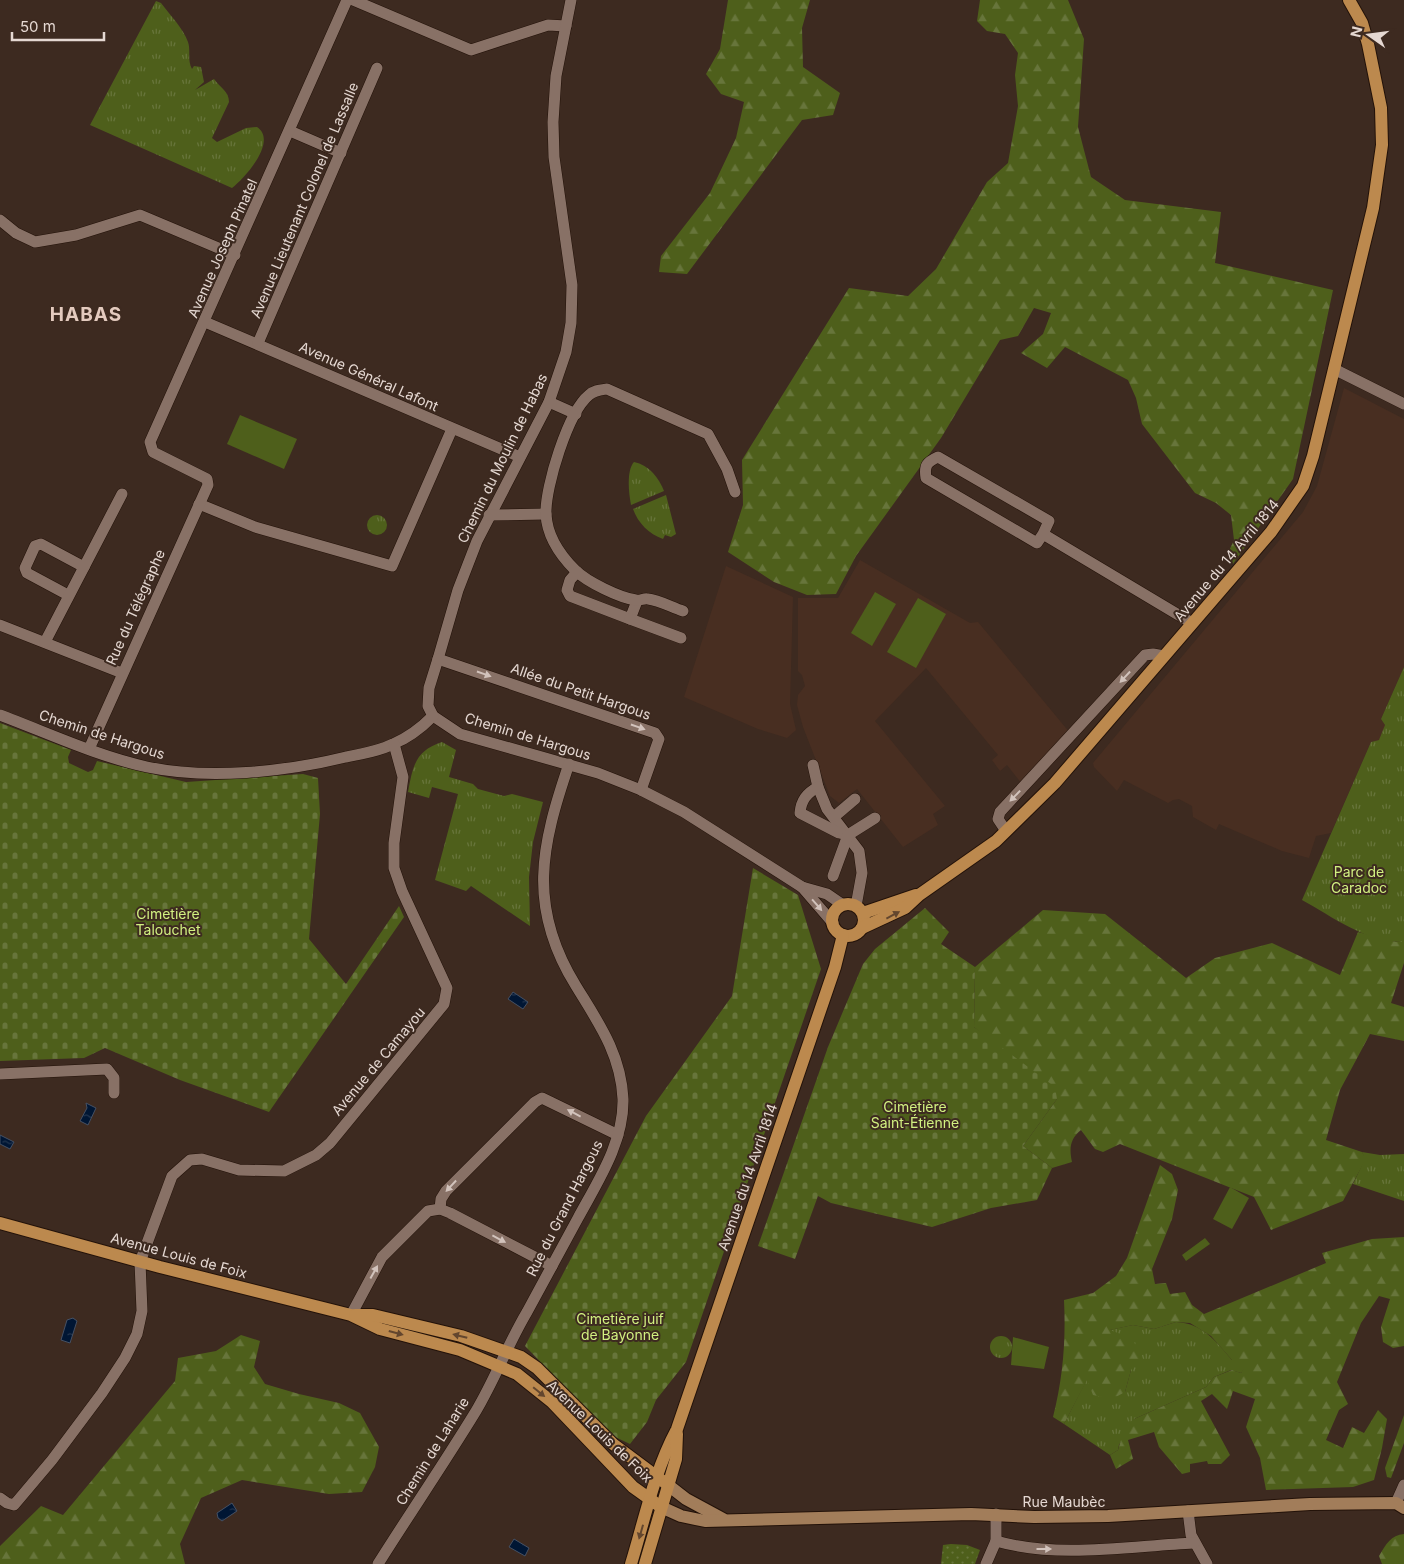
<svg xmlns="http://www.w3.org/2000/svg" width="1404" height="1564" font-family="Inter,sans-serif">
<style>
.built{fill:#482e21}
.grass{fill:url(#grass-tufts)}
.forest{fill:url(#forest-firs)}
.cemetery{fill:url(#cemetery-stones)}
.garden{fill:url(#garden-dots)}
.pitch{fill:#4e5f1b}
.water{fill:url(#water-ripples);stroke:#455063}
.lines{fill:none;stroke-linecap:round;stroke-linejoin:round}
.street-casing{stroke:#231209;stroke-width:12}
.secondary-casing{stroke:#231209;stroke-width:14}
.primary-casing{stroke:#231209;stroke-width:14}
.street{stroke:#887166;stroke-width:11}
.secondary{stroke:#a27d5a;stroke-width:12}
.primary{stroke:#bc894e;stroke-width:12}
.oneway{fill:#d2c3bc}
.oneway2{fill:#63462e}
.labels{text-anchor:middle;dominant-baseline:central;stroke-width:4;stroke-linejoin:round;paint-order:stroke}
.street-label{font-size:14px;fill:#e5d8d2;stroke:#3d2a20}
.park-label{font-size:14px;fill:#d1f080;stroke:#3d2a20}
.district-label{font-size:19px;font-weight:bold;letter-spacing:1px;fill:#e4cbbf;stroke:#3d2a20}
</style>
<defs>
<pattern id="grass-tufts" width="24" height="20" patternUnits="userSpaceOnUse" patternTransform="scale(1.25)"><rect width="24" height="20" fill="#4e5f1b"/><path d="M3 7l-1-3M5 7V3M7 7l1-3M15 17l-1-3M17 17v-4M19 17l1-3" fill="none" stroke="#67753b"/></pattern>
<pattern id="forest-firs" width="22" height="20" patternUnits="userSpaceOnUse" patternTransform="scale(1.25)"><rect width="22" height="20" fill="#4e5f1b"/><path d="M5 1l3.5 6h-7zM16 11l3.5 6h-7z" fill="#67753b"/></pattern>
<pattern id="cemetery-stones" width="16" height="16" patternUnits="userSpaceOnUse" patternTransform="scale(1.25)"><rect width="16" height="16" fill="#4e5f1b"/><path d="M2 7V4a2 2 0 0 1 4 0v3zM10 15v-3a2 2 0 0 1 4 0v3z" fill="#67753b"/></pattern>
<pattern id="garden-dots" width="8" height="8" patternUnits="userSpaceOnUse" patternTransform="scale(1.25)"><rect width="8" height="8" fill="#4e5f1b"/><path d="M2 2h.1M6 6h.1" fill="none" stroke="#67753b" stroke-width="1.8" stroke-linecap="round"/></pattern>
<pattern id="water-ripples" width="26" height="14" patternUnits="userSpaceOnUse" patternTransform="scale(1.25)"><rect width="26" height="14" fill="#001634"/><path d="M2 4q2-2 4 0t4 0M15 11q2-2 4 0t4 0" fill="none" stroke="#253750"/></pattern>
</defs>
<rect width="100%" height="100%" fill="#3d2a20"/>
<g class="built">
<path d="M1344 388 1404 419V667L1381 719 1385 725 1382 737 1379 740 1371 742 1331 833 1316 836 1309 858 1282 851 1219 824 1216 830 1193 817 1192 806 1179 799 1173 800 1168 803 1124 780 1117 791 1094 767 1093 763 1303 512 1317 486Z"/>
<path d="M860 560 970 623 978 622 1070 733 1022 784 1007 765 1000 771 992 760 998 755 926 668 875 721 945 806 933 814 938 825 903 847 857 789 839 803 830 796 803 727 797 705 798 695 805 686 802 675 798 671V598H838Z"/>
<path d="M726 566 793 597 790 704 796 730 787 738 758 729 684 697Z"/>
</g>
<g class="grass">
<path d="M156 1 161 3C170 15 183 28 188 42 191 51 187 60 192 69L194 66 201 67 204 82 195 90 214 79C220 88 229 91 229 102L212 138 217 142 246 128 257 127C278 141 245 178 232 188L90 125Z"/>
<path d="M634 462C649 465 659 478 664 491L631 505C629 494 626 471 634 462Z"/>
<path d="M666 495 676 534 671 537 665 535 663 539C649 534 638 523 633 509Z"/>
<circle cx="377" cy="525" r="10"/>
<path d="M1404 667V942C1367 943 1333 917 1302 900L1371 742 1379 740 1385 725 1381 719Z"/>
<path d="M442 742 456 750 449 777 473 784 478 789 504 796 512 794 543 802 533 842 529 877 530 926 471 886 466 891 435 880 458 794 432 787 429 798 408 792C413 766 415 751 442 742Z"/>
<path d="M1362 1152 1380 1155 1404 1154V1201L1353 1184 1365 1159Z"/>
<path d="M1176 1322C1202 1323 1216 1341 1232 1360H1245V1368L1241 1373 1231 1370 1214 1377 1206 1387 1134 1419 1119 1445 1118 1450 1110 1455 1064 1424 1087 1379 1125 1392 1131 1370 1109 1330 1133 1325 1154 1329Z"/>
<circle cx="1001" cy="1347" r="11"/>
</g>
<g class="forest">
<path d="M728 0H810L802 28 803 67 840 93 833 115 802 120 687 274 659 272 661 256 710 193 736 138 744 102 721 94 706 74 720 49Z"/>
<path d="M980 0H1068L1084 39 1078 127 1091 177 1125 200 1221 212 1215 263 1333 290 1293 479 1233 564 1228 553 1234 540 1231 515 1216 503 1195 493 1142 424 1136 398 1128 380 1065 347 1047 368 1021 353 1043 334 1051 313 1034 308 1018 336 1000 340 941 438 856 556 836 594 807 595 774 582 728 552 743 505 742 460 849 288 908 296 936 269 987 182 1008 163 1018 106 1015 75 1018 53 1005 34 987 31 977 21Z"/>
<path d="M1043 910 1105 914 1186 978 1215 958 1272 943 1340 975 1358 932 1396 942H1404V963L1391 1003 1404 1007V1041L1370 1034 1340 1090 1326 1140 1362 1152 1366 1159 1343 1201 1271 1230 1254 1197 1120 1144 1103 1152 1095 1149 1081 1130C1070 1139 1069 1148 1072 1162L1052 1168 1023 1146 1057 1099 974 1027 975 967Z"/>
<path d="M1160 1165 1172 1174 1178 1190 1172 1219 1152 1269 1155 1284 1166 1283 1170 1294 1185 1292 1192 1305 1204 1314 1326 1263 1322 1253 1372 1239 1404 1237V1346L1393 1348 1383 1342 1381 1327 1390 1299 1379 1296 1361 1323 1337 1382 1348 1404 1339 1410 1326 1440 1343 1448 1352 1427 1364 1433 1378 1410 1387 1419 1382 1448 1374 1480 1353 1487 1266 1490 1260 1458 1246 1427 1255 1399 1233 1391 1227 1409 1212 1394 1201 1401 1230 1455 1221 1464H1208L1207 1461 1190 1464V1472L1182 1474 1159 1447 1154 1432 1128 1440 1133 1459 1116 1469 1110 1455 1118 1450 1125 1427 1134 1419 1206 1387 1214 1377 1232 1370 1241 1373 1244 1368 1245 1360H1232L1211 1336 1190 1323 1176 1322 1154 1329 1133 1325 1110 1330 1131 1338 1142 1354 1131 1370 1125 1392 1112 1399 1093 1395 1087 1380 1064 1424 1053 1417C1063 1378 1066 1340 1064 1300L1093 1293 1116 1276 1127 1258Z"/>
<path d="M241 1335 260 1341 254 1367 265 1384 299 1394 339 1403 360 1413 379 1447 375 1467 362 1492 329 1494 242 1480 201 1498 180 1544 185 1564H0V1546L41 1506 63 1515 175 1381 178 1358 216 1351Z"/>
<path d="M1404 1415V1443L1391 1478 1387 1477 1385 1468Z"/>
<path d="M1404 1534V1564H1382L1379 1556C1386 1544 1391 1535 1404 1534Z"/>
</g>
<g class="cemetery">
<path d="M0 723 71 750 68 757 69 763 88 772 93 770 97 761 186 782 303 774 318 778 320 814 309 939 346 984 399 906 404 917 269 1112 180 1080 105 1048 84 1058 0 1061Z"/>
<path d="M753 868 798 895 821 969 686 1362 656 1400 647 1422 630 1444 613 1436 525 1346 646 1116 732 996Z"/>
<path d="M925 908 949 932 941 944 975 967 974 1027 1055 1087 1057 1099 1023 1146 1052 1168 1037 1200 991 1208 932 1227 831 1203 818 1196 795 1259 758 1246 828 1047 863 964 875 949Z"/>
</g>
<path class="garden" d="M951 1544 967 1545 980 1550 975 1564H941L943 1545Z"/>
<g class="pitch">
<path d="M240 415 297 439 284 469 227 444Z"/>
<path d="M875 592 896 604 872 646 851 633Z"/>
<path d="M918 598 946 614 916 668 887 652Z"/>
<path d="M1230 1187 1249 1198 1232 1229 1213 1219Z"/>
<path d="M1205 1238 1210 1244 1186 1261 1182 1255Z"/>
<path d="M1013 1337 1049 1347 1044 1369 1011 1365Z"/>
</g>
<g class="water">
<path d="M513 992 528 1002 523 1009 508 999Z"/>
<path d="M86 1103 96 1108 88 1125 80 1121 87 1108Z"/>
<path d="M0 1135 14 1142 10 1149 0 1144Z"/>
<path d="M73 1318 77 1321 70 1343 61 1340 67 1320Z"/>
<path d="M232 1503 237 1511 222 1521 218 1518 217 1513Z"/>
<path d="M514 1539 529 1548 525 1556 509 1547Z"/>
</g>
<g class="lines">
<g class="street-casing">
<g id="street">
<path d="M353 0 471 50 548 25 566 26"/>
<path d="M571 0 556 76 553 122 554 157 572 285 571 323 566 352 549 402 477 541 458 590 438 659 429 688 428 706 433 716 460 734 598 773 641 790 684 812 802 887 833 923"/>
<path d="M290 131 341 153"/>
<path d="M0 220 16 233 35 242 76 235 140 215 235 255"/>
<path d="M205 322 520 457"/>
<path d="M258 343 377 68"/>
<path d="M1334 369 1404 404"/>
<path d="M549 402 576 414"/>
<path d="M199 504 255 527 392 566 452 429"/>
<path d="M489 515 546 514"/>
<path d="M1043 534 1049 521 938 457C927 462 924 465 926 478L1037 543 1043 534 1192 623"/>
<path d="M577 572 570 580 567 590 570 596 630 619 637 601"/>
<path d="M68 595 27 573 25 568 35 546 41 544 84 567"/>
<path d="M683 611C673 608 659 600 648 599 644 598 640 601 636 600 620 598 587 582 575 570 560 555 547 536 546 514 545 487 568 412 589 395 595 390 600 390 607 389L708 434 727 469 735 492"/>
<path d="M630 619 681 638"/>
<path d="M0 625 122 673"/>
<path d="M45 642 122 494"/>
<path d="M438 659 655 733 659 739 641 790"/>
<path d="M0 715C48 733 97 756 147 767 209 780 284 772 346 757 362 754 379 751 393 744 408 738 422 727 433 716"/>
<path d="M89 749 208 485 207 479 153 452 150 442 347 0"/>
<path d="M813 765 818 787 827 809 859 851 862 873 856 906"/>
<path d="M818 787C807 793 801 800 800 813L839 833 848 835"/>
<path d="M835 816 855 799"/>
<path d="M1006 831 998 819 1000 812 1145 655 1153 654 1164 656"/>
<path d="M833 876 848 835 875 818"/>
<path d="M802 887 827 894 843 905"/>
<path d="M0 1074 107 1069 114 1078V1093"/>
<path d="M440 1209 441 1199 446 1191 535 1102 542 1098 618 1135"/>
<path d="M351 1315 382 1257 428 1211 440 1209 450 1213 552 1266"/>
<path d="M0 1498 7 1503 14 1505 52 1460 102 1393 125 1358 137 1334 142 1311 140 1262 172 1176 190 1160 202 1159 239 1170 284 1171 316 1155 330 1143 444 1004 447 988 402 891 394 868V843L403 777 394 744"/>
<path d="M1396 1503 1404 1485"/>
<path d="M1188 1511 1191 1535 1207 1564"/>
<path d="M996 1541C1059 1559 1130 1546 1194 1543"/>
<path d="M378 1564C410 1513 445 1462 476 1411 495 1379 508 1344 527 1312 544 1281 561 1249 578 1218 598 1181 624 1142 623 1099 621 1054 598 1022 576 986 527 907 541 846 569 764"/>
<path d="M986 1564 996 1541V1514"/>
</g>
</g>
<g class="secondary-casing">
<g id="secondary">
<path d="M668 1485 686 1499 723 1519"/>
<path d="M661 1507 681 1516 705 1521 971 1514 1034 1517 1108 1516 1310 1504 1396 1503 1404 1508"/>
</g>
</g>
<g class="primary-casing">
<g id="primary">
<circle cx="848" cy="920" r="16"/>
<path d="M863 913 916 895"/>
<path d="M862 928 905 908 919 895 996 841 1055 783 1271 532 1303 486 1313 456 1373 208 1382 145 1381 108 1368 44 1362 23 1349 0"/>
<path d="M0 1223 160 1267 351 1315 380 1329 460 1350 517 1374 552 1402 633 1487 661 1507"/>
<path d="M355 1315H373L461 1336 521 1357 537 1368 613 1444 668 1485"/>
<path d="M631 1564C645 1518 654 1472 677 1429L835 967 843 935"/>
<path d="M645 1564 676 1459 677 1434"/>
</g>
</g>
<use href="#street" class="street"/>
<use href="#secondary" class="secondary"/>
<use href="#primary" class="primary"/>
</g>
<defs><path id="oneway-solid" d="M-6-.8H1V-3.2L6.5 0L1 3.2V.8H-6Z" transform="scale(1.25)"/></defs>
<g class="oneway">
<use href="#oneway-solid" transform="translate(484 674) rotate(19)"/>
<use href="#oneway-solid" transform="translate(1125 677) rotate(133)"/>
<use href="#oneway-solid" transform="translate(638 727) rotate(19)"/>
<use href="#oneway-solid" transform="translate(1015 796) rotate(134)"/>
<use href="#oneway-solid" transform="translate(817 905) rotate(49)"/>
<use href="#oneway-solid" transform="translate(574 1113) rotate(-152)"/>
<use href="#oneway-solid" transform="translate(451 1186) rotate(133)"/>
<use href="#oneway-solid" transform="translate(499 1239) rotate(28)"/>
<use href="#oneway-solid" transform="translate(374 1272) rotate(-61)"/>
<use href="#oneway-solid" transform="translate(1044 1549)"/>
</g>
<g class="oneway2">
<use href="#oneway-solid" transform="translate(893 915) rotate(-28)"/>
<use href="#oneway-solid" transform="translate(396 1333) rotate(15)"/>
<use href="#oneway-solid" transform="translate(460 1336) rotate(-166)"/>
<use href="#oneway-solid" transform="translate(539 1392) rotate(39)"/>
<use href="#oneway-solid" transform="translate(641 1532) rotate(106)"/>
</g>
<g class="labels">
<g class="street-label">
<text transform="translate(304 200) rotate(-67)">Avenue Lieutenant Colonel de Lassalle</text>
<text transform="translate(222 248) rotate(-66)">Avenue Joseph Pinatel</text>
<text transform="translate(369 376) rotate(24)">Avenue Général Lafont</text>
<text transform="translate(502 458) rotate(-64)">Chemin du Moulin de Habas</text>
<text transform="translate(1226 560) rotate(-50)">Avenue du 14 Avril 1814</text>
<text transform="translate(135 607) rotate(-66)">Rue du Télégraphe</text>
<text transform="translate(581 691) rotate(19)">Allée du Petit Hargous</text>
<text transform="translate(102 734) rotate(18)">Chemin de Hargous</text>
<text transform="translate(528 736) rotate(17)">Chemin de Hargous</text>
<text transform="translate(378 1061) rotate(-50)">Avenue de Camayou</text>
<text transform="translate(747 1177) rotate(-71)">Avenue du 14 Avril 1814</text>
<text transform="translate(564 1208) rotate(-63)">Rue du Grand Hargous</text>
<text transform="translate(179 1255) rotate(15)">Avenue Louis de Foix</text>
<text transform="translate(600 1431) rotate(44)">Avenue Louis de Foix</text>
<text transform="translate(432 1451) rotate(-58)">Chemin de Laharie</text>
<text x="1064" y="1501">Rue Maubèc</text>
</g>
<g class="park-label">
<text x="1359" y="871">Parc de<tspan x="1359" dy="16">Caradoc</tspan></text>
<text x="168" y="913">Cimetière<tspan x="168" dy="16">Talouchet</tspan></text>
<text x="915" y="1106">Cimetière<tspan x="915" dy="16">Saint-Étienne</tspan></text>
<text x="620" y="1318">Cimetière juif<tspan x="620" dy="16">de Bayonne</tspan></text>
</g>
<g class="district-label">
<text x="86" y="314">HABAS</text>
</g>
</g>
<g transform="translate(1369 35) rotate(284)" stroke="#3d2a20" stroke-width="4" paint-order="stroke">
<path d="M0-4L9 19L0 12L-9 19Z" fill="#e5d8d2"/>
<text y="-8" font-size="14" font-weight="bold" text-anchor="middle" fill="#e5d8d2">N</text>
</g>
<path d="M12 32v8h92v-8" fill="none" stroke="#e5d8d2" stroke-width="2.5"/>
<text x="20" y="32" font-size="15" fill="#e5d8d2" stroke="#3d2a20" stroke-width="4" paint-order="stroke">50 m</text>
</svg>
